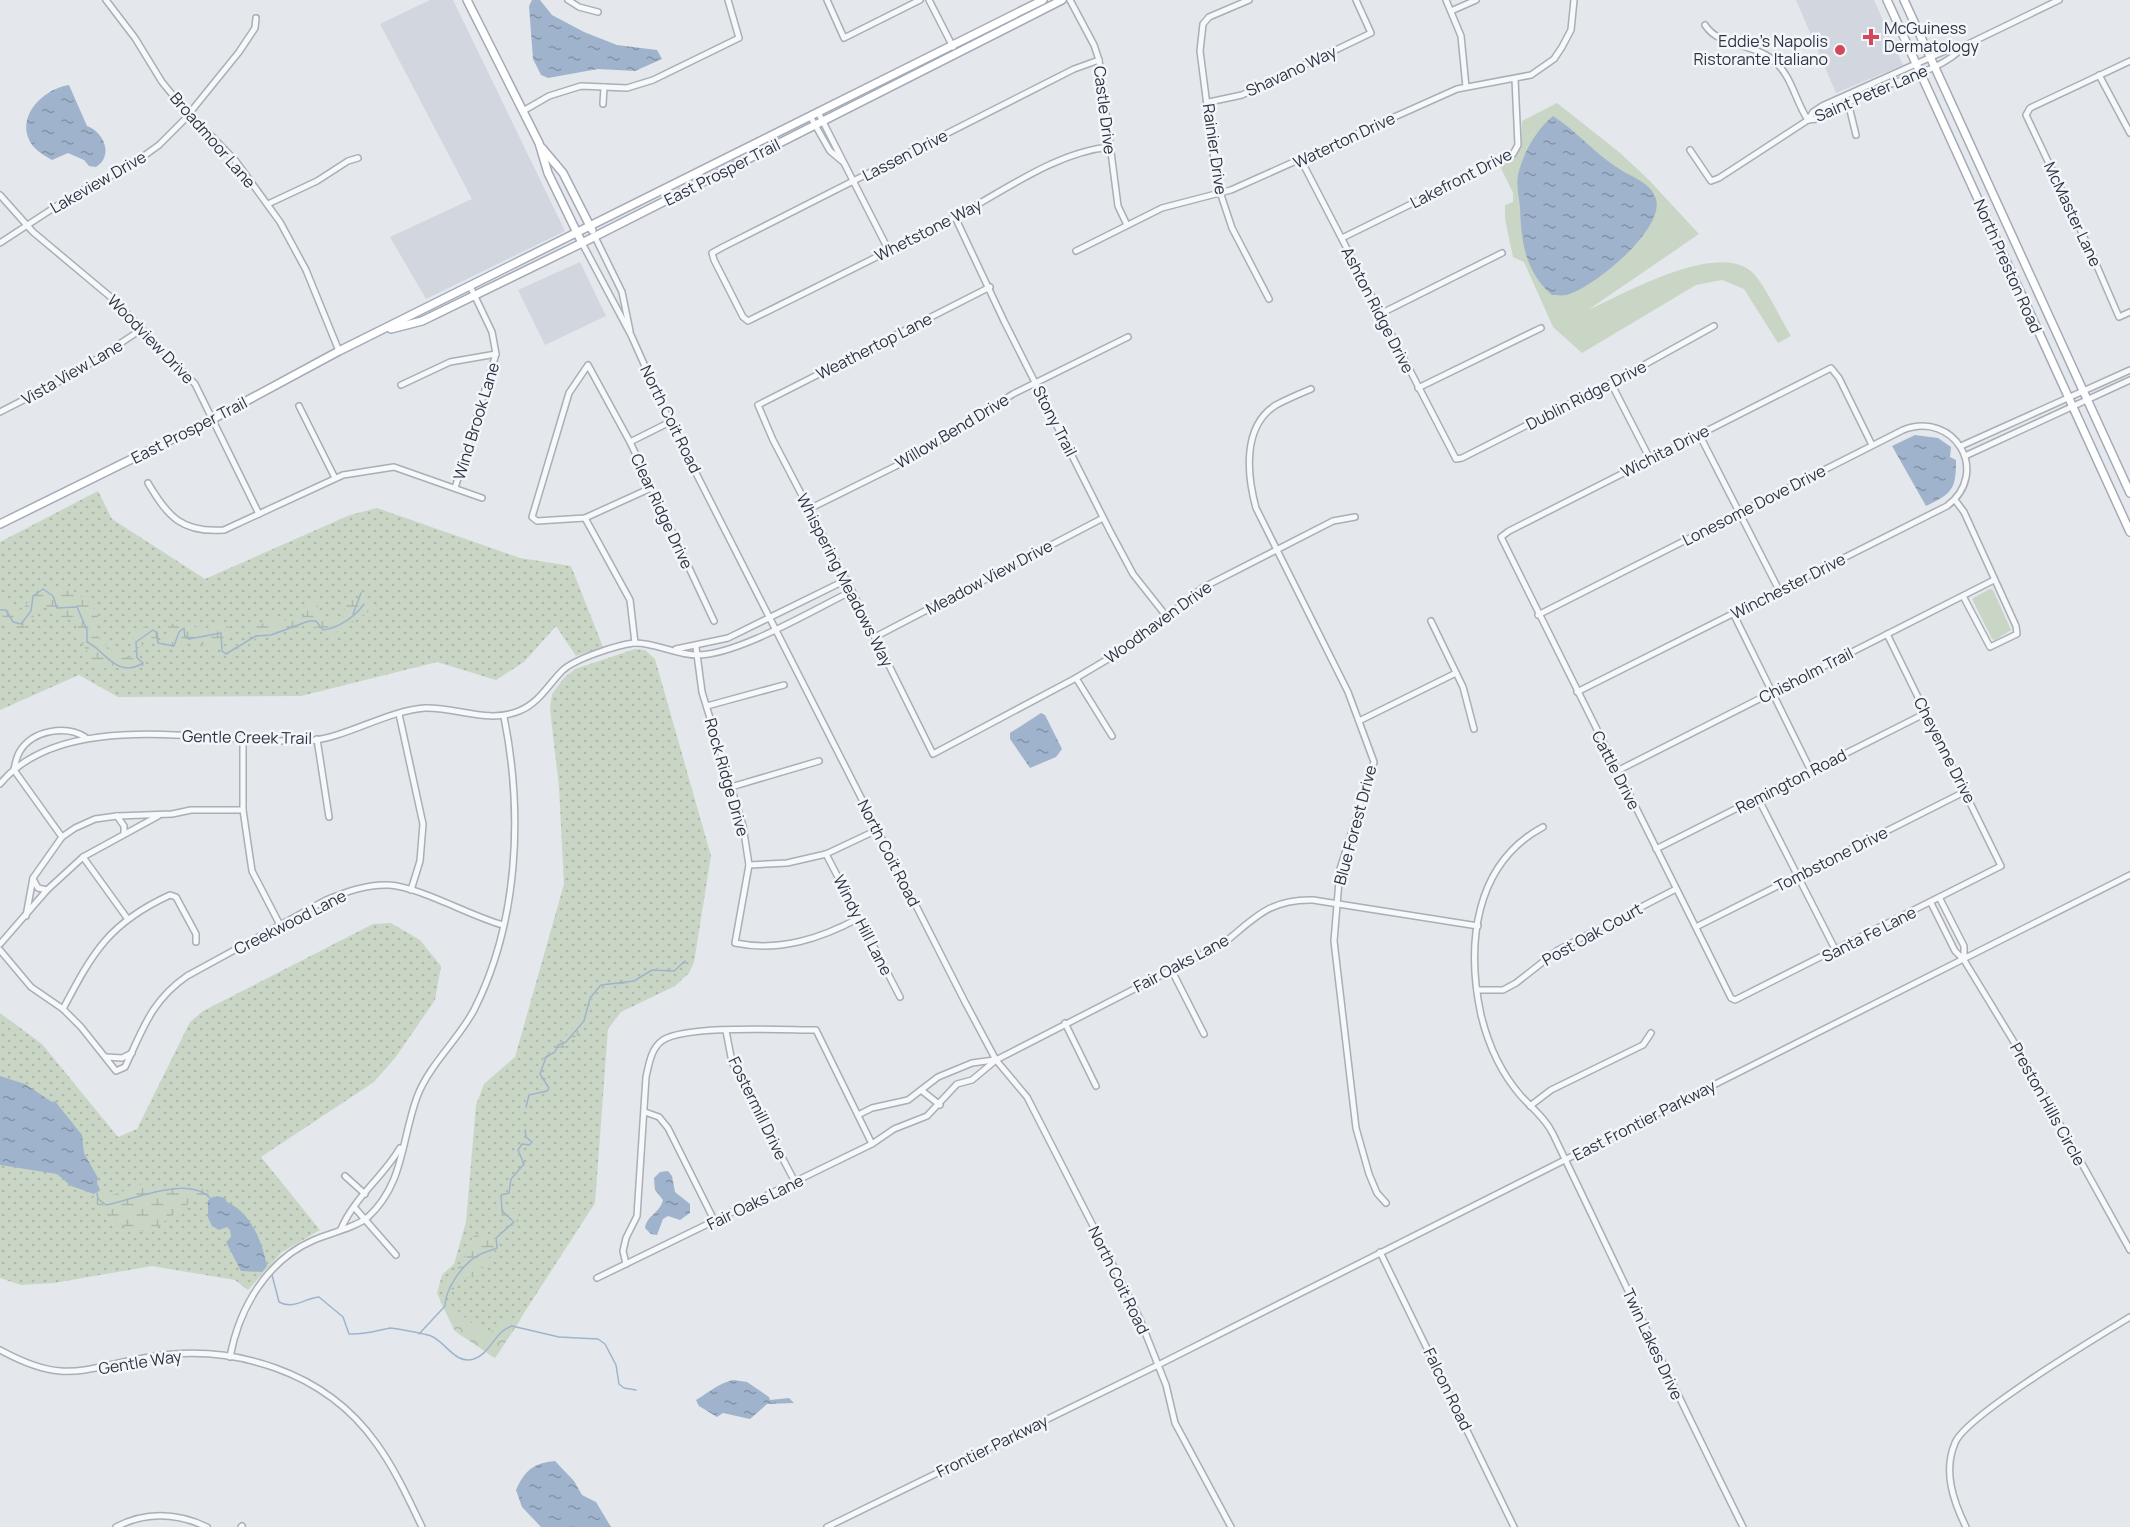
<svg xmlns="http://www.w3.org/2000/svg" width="2130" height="1527" font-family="Manrope,sans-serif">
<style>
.built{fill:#d2d6de}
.grass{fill:url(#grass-dots)}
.forest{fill:url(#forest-crowns)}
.wetland{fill:url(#wetland-marsh)}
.green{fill:#c9d6c5}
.water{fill:url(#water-ripples)}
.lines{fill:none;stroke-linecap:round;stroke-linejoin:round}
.stream{stroke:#9fb4cc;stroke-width:1.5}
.minor-casing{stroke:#a9aeb7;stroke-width:8}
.major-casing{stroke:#a3abb8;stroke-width:10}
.minor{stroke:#f7f8fa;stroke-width:5}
.major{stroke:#fff;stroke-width:7}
.poi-dot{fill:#d1495b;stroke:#f4f6f9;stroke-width:2}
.labels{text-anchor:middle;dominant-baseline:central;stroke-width:5;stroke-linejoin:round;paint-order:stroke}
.poi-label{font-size:16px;fill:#2b3445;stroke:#f4f6f9;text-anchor:start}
.street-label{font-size:16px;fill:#2b3445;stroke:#f4f6f9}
</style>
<defs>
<pattern id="grass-dots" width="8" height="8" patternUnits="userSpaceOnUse" patternTransform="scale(1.5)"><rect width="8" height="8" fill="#c9d6c5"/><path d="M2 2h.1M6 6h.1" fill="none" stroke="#adb8ab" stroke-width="1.8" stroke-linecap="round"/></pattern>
<pattern id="forest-crowns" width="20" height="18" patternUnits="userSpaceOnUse" patternTransform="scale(1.5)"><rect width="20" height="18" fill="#c9d6c5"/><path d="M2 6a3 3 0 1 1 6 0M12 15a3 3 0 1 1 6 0" fill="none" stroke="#adb8ab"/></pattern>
<pattern id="wetland-marsh" width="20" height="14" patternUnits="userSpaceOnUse" patternTransform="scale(1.5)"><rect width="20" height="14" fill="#c9d6c5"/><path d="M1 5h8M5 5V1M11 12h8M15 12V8" fill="none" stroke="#adb8ab"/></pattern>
<pattern id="water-ripples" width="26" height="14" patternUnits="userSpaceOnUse" patternTransform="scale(1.5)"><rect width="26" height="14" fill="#9fb4cc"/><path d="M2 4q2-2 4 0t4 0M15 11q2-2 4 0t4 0" fill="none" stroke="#8293a7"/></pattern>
</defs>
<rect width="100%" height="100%" fill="#e4e7ec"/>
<g class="built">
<path d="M430 0H453L565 231 426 299 390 237 472 199 380 24Z"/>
<path d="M1796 0H1874L1903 65 1836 93Z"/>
<path d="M580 262 606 316 545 345 518 290Z"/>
</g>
<g class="grass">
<path d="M98 491 112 519 205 579 350 515 377 508 520 558 571 566 603 647 576 656 556 626 524 662 496 680 437 662 301 696 118 697 79 675 0 710V542Z"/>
<path d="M635 649 645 650 655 659 711 856 694 962 689 973 675 986 621 1012 608 1029 595 1203 495 1358 455 1331 437 1293 442 1275 454 1264 466 1222 476 1105 484 1084 515 1057 564 884 559 787 550 709 552 694 564 678 575 669Z"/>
<path d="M391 923 420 940 441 966 435 1000 395 1058 374 1082 261 1157 320 1230 282 1252 248 1290 235 1280 152 1266 54 1283 21 1285 0 1278V1013L42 1044 118 1137 137 1129 190 1022 203 1011 373 924Z"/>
</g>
<path class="forest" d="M444 1299 483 1333C497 1334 504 1315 521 1319L495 1358 455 1331 440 1301Z"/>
<g class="wetland">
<path d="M43 587 76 592 92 606 98 617 96 635 116 655 144 660 146 665 133 669 135 673 107 664 101 675 78 636V623L75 616 61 621 55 618 44 604H39L32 620 21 631C4 628 0 614 0 599L17 612C29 607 29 594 43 587Z"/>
<path d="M315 599 322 618 334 620 345 616 344 603C355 598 367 598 377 606L330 637 311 624 256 638 234 657 225 654 253 635 250 632 253 624 268 623 273 618C284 622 298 622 307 613V602Z"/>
<path d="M176 621 202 629 223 623 230 628 229 639 223 646H205L191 641 183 646 165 647 162 640 168 633V627Z"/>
<path d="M154 622 159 633 157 642 146 643 134 651V632Z"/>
<path d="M684 961 687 962 672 972 652 971 631 983 601 986 591 999 588 1014 579 1033 559 1053 546 1058 541 1074 551 1084V1090L528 1100 524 1109 527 1095 544 1087 537 1073 545 1056 552 1052 587 1012 591 995 603 983 632 981 652 969 673 970Z"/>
<path d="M527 1128V1136L533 1143 527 1148 521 1145 518 1149 525 1166 509 1183 510 1193 502 1196 505 1206 518 1211 519 1221 497 1237 499 1246 485 1262 481 1273 474 1277 462 1278 454 1286V1292H448L444 1285 463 1261 473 1236 478 1235 493 1240 509 1226 498 1210 500 1197 509 1191V1180L523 1165 516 1148 528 1142 524 1130Z"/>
<path d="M142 1184C167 1194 188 1176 214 1196L208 1200 205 1197 193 1200 157 1227 136 1233 110 1218 92 1199 100 1190 102 1194 110 1196Z"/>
</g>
<g class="green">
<path d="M1557 103 1619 152 1648 179 1699 234 1588 310C1622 295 1719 239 1753 273 1765 285 1781 320 1791 336L1778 343 1744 289 1722 280 1696 285 1582 353 1553 327 1524 262 1513 257 1505 219V205L1513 202V193L1499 164C1525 151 1521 148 1522 121Z"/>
<path d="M1990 589 1993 590 2011 630 1995 640 1992 639 1973 601V598Z"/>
</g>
<g class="water">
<path d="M532 0H540L552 15 584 32 617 45 657 50 662 59 635 71 598 69 548 78 541 75 533 59 529 6Z"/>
<path d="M69 85 87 126C104 132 114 156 96 167L89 166 84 160 68 153 52 160C45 156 38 152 33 146 13 119 42 89 69 85Z"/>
<path d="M1553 116C1578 132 1596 155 1621 170 1634 178 1651 183 1656 199 1665 230 1592 289 1566 295 1561 296 1556 295 1552 295 1525 272 1521 241 1520 207 1519 197 1516 185 1518 175 1523 153 1536 130 1553 116Z"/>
<path d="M1915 435 1938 438 1951 447 1950 457 1956 460C1956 489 1953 493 1926 506L1892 446Z"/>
<path d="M1041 713 1045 715 1062 749 1056 757 1030 768 1010 739V733Z"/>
<path d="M0 1076 25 1084 52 1102 55 1101 82 1135 84 1153 98 1178 97 1183 100 1190 94 1194 71 1186 57 1174 0 1165Z"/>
<path d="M668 1171 672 1176 675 1192 690 1204V1213L680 1220 668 1216 663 1219 657 1235 651 1234 645 1228C647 1215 660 1213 663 1200L655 1190 654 1178 660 1172Z"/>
<path d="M217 1196 225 1198 227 1202C251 1213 262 1241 267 1266L262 1272 241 1271 226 1242 231 1237 230 1230 227 1227 219 1230 212 1226 208 1218V1200Z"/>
<path d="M733 1380 747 1382 769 1397 770 1400 789 1398 794 1403 767 1404 750 1419 723 1413 717 1417 699 1406 696 1400C708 1393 719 1383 733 1380Z"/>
<path d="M555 1461 574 1481 582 1495 596 1502 611 1527H541L522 1507 516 1490C525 1470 534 1463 555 1461Z"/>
</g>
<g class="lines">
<g class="stream">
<path d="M0 610H6L13 622 21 624 31 611 33 596 43 589 53 596 57 608 77 607 87 630V642C103 648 116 680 143 663L137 658 136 642 153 630 156 632 158 643 174 646 179 632 184 628 185 637 189 639 221 633 222 651 226 654 256 636 271 635 309 621H316L323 630C338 628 355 617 364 604"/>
<path d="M353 614 361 593"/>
<path d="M526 1107 529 1095 547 1091 549 1088 540 1074 546 1057 555 1052 558 1045 566 1042 584 1021 590 998 601 985 634 981 652 970 674 971 685 961"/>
<path d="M97 1193 98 1199 106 1205C133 1200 189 1174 211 1199"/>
<path d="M272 1275 279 1302C294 1310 305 1298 319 1297L343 1317 349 1334C364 1335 375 1331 390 1328 393 1328 427 1334 431 1336 446 1342 455 1365 474 1359 490 1354 495 1331 512 1326L559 1337 598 1339 605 1344 616 1365 619 1384 624 1388 636 1390"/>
<path d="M419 1334 445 1306C445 1289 463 1263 479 1255 484 1252 491 1251 497 1248L496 1238 514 1222 502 1211 501 1195 509 1193 511 1179 524 1164 518 1150 522 1144 529 1145 532 1142 526 1137 525 1130"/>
</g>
<g class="minor-casing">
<g id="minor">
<path d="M106 0 135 38 162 82 180 104 235 160 280 222 306 270 339 351"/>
<path d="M568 0 579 7 598 12"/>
<path d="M827 0 844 38 920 0"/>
<path d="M929 0 953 47"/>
<path d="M1070 0 1094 45 1099 60 1118 206 1127 225"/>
<path d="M1249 0 1209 17 1203 24 1200 51 1217 183 1232 228 1269 299"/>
<path d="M1446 0 1461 36 1466 87"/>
<path d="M1451 11 1476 0"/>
<path d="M1705 25C1719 47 1753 43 1773 60 1792 75 1795 101 1808 120"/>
<path d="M1099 60 1074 69 723 247 712 253 714 260 743 317 748 321C818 286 888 252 957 216 1004 191 1056 152 1110 147"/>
<path d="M2130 61 2030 108 2026 115 2090 250 2119 317 2130 312"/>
<path d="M2099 75 2130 133"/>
<path d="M1209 102 1242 95 1371 33 1356 0"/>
<path d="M1848 102 1856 135"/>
<path d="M603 104 604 87"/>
<path d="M523 111 549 96 581 86 627 88 653 80 739 38 728 0"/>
<path d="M818 112 889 251"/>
<path d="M810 116 830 151 842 161"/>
<path d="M1808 120 1817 119C1838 109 1859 96 1880 88 1904 79 1947 67 1964 46L2059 0"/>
<path d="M1690 150 1711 181 1719 178 1808 120 1813 112 1822 106 1956 46H1964"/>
<path d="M1301 160 1456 459 1462 458 1624 376 1714 326"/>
<path d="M0 195 33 232 113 299 195 384 259 514"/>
<path d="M268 204 317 181 348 161 358 158"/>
<path d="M955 217 1004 321 1110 531 1133 574 1167 617"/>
<path d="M595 237 622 292 630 331"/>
<path d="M1342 238 1513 154 1518 145 1515 79"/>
<path d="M0 243 75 194 130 166 159 145 184 120 239 52 255 28 256 18"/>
<path d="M582 243 631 335 670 422 965 1002 996 1060 1027 1097 1111 1261 1139 1317 1166 1385 1175 1423 1231 1527"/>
<path d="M1076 251 1162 208 1231 190 1457 89 1531 75 1554 59 1562 47 1571 30 1574 0"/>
<path d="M990 287 758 405 773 440 852 591 933 754 1076 678 1135 643 1202 588 1333 521 1355 517"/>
<path d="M1380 314 1502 253"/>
<path d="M1611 383 1650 459"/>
<path d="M401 385 450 362 496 354"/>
<path d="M1418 388 1541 328"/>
<path d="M1311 389C1299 394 1287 399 1276 405 1242 426 1247 475 1256 508L1348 692 1374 762 1340 869 1334 941 1356 1128 1369 1174 1377 1193 1386 1203"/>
<path d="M299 406 335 478"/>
<path d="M0 412 74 374 142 329"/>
<path d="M670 422 630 442 714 621"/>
<path d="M1699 434 1779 590"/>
<path d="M630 442 588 365 569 393 532 517 537 521 585 518 651 488"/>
<path d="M1872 445 1839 378 1831 368 1509 531 1501 537 1731 998 1735 1000 2001 866 1887 634"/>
<path d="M1961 446 2130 370"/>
<path d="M1965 456 2130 380"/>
<path d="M148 483C168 517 182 533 224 530L343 475 394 467 482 498"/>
<path d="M455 488 496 354 492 332 470 286"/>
<path d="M1955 500 1964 512 2016 626 2017 634 1990 647 1963 596"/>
<path d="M809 509 908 460 1013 394 1128 337"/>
<path d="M585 518 630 600 635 643"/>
<path d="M1733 613 1811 771"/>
<path d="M1538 615 1903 430C1955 410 1991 473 1947 506L1577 692"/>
<path d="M1431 621 1463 687 1474 729"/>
<path d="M875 637 1103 518"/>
<path d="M696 647 702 692 743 826 749 865 735 943C779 952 820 939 859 918"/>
<path d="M676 649 728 638 846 580"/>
<path d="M1076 678 1112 736"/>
<path d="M707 706 784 685"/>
<path d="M399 714 423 824 420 861 411 890"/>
<path d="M1359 721 1456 673"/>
<path d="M243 737V810L252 871 280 925"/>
<path d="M317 739 329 817"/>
<path d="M14 770C15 764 17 756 20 751 33 730 66 725 85 737"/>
<path d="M14 770 62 837"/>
<path d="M1617 771 1994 580"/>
<path d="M0 784C65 705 217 745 306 741 345 739 385 711 425 708 457 707 488 724 519 711 539 703 548 685 562 671 574 659 617 645 634 643 654 642 676 655 697 655 738 655 813 610 852 591"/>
<path d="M731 787 819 761"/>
<path d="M1758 798 1836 951"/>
<path d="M117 816 124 826V833"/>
<path d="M1543 827C1474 864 1466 945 1481 1015 1488 1044 1501 1073 1521 1096 1532 1108 1546 1119 1553 1134 1616 1265 1678 1397 1743 1527"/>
<path d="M1656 849 1926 713"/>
<path d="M826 854 900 997"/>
<path d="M83 857 127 918"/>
<path d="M749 865 787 863 826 854 877 830"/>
<path d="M33 879 38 888 47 890"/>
<path d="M1940 899 1964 946V960"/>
<path d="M1931 903 1955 951 1964 960 2017 1047 2130 1250"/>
<path d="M26 916 33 878 62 837 75 828 95 819 117 816 172 814 191 810H243"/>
<path d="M1696 927 1966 791"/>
<path d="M0 944 47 890 83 857 158 816"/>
<path d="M0 950 31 987 63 1009 81 1027 116 1071 125 1067C143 1029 151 1001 187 976L326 900C346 892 367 884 389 885 420 887 470 916 503 925"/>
<path d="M1171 969 1204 1034"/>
<path d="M1477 990H1503L1516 983 1558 950 1676 889"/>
<path d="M63 1009C93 952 109 923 170 895L176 897 196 934V942"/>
<path d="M1065 1023 1096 1086"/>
<path d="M726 1031 732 1062 795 1182"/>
<path d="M106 1057 122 1058 132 1053"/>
<path d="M921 1090 940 1105"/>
<path d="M1530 1106 1551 1090 1643 1045 1651 1033"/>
<path d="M645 1112 659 1117 668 1128 715 1222"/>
<path d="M858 1115 872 1108 908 1100 938 1077 972 1063 994 1060"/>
<path d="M345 1176 365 1194"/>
<path d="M354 1207 396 1255"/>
<path d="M341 1229C354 1198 383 1177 400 1148"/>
<path d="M1380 1252 1514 1527"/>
<path d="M626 1264 623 1251 626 1238 637 1216 646 1077C649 1064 651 1048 663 1040 688 1025 783 1030 816 1030L872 1144"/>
<path d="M597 1278 872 1144 894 1129 927 1116 957 1084 972 1080 996 1060 1224 943C1255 918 1269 899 1313 900L1478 926"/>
<path d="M0 1350C66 1386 82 1368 149 1357 233 1343 325 1371 376 1443 395 1469 408 1498 422 1527"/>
<path d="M230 1357C239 1308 267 1260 314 1240 330 1233 355 1228 368 1217 404 1184 401 1141 417 1097 429 1065 458 1040 474 1010 519 921 523 812 504 717"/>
<path d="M116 1527C147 1511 177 1513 207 1527"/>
<path d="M241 1527 242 1526"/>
<path d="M827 1527 1158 1365 2130 875"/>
<path d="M1966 1527C1953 1501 1943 1471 1955 1443 1965 1416 2099 1336 2130 1317"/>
</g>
</g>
<g class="major-casing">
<g id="major">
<path d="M467 0 539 143 548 173 582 243"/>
<path d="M1887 0 2130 532"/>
<path d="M1904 0 2130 493"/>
<path d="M542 148 563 173 592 230"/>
<path d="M391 329 422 321 582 243 1062 0"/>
<path d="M0 524 213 419 339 351 1043 0"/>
</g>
</g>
<use href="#minor" class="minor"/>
<use href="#major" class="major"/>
</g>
<g class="poi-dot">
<path d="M1868 28h6v6h6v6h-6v6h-6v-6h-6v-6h6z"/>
<circle cx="1840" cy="50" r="6"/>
</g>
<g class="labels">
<g class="poi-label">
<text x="1884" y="28">McGuiness<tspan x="1884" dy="18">Dermatology</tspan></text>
<text x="1828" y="41" text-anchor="end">Eddie's Napolis<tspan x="1828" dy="18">Ristorante Italiano</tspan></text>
</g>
<g class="street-label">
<text transform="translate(1291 71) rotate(-25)">Shavano Way</text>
<text transform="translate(1871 93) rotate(-23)">Saint Peter Lane</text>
<text transform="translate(1105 110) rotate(83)">Castle Drive</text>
<text transform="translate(213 140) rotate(49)">Broadmoor Lane</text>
<text transform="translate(1344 140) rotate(-25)">Waterton Drive</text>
<text transform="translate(1215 149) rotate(82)">Rainier Drive</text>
<text transform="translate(905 155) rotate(-27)">Lassen Drive</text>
<text transform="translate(722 172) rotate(-27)">East Prosper Trail</text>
<text transform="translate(1461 178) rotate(-27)">Lakefront Drive</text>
<text transform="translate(98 182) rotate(-30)">Lakeview Drive</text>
<text transform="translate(2073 214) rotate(65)">McMaster Lane</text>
<text transform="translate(928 230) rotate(-27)">Whetstone Way</text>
<text transform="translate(2008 266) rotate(66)">North Preston Road</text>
<text transform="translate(1378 310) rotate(63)">Ashton Ridge Drive</text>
<text transform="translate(151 339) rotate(46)">Woodview Drive</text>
<text transform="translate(874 346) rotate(-27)">Weathertop Lane</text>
<text transform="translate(72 372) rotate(-30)">Vista View Lane</text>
<text transform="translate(1586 395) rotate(-27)">Dublin Ridge Drive</text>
<text transform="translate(671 419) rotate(64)">North Coit Road</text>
<text transform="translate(476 421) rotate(-73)">Wind Brook Lane</text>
<text transform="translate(1055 421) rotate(63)">Stony Trail</text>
<text transform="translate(189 430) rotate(-27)">East Prosper Trail</text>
<text transform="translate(952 431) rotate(-31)">Willow Bend Drive</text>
<text transform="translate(1665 451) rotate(-27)">Wichita Drive</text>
<text transform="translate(1754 505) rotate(-27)">Lonesome Dove Drive</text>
<text transform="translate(662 511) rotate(65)">Clear Ridge Drive</text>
<text transform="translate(989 577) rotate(-28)">Meadow View Drive</text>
<text transform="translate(845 580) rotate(63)">Whispering Meadows Way</text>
<text transform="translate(1788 586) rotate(-27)">Winchester Drive</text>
<text transform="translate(1158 622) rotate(-36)">Woodhaven Drive</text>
<text transform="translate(1806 675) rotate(-27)">Chisholm Trail</text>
<text transform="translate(247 737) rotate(1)">Gentle Creek Trail</text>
<text transform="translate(1945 750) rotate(63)">Cheyenne Drive</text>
<text transform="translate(1616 770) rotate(63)">Cattle Drive</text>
<text transform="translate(727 777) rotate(74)">Rock Ridge Drive</text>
<text transform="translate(1791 781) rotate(-27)">Remington Road</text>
<text transform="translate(1355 825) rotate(-75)">Blue Forest Drive</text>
<text transform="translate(889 853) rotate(63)">North Coit Road</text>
<text transform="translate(1831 859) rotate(-27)">Tombstone Drive</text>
<text transform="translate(290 922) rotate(-27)">Creekwood Lane</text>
<text transform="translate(863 925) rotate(63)">Windy Hill Lane</text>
<text transform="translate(1592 934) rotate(-29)">Post Oak Court</text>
<text transform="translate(1869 934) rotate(-27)">Santa Fe Lane</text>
<text transform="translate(1181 963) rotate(-28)">Fair Oaks Lane</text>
<text transform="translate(2048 1104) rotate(61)">Preston Hills Circle</text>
<text transform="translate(758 1108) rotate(64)">Fostermill Drive</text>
<text transform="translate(1644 1120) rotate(-27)">East Frontier Parkway</text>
<text transform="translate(755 1202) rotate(-26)">Fair Oaks Lane</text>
<text transform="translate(1119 1280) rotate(64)">North Coit Road</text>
<text transform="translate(1653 1344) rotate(65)">Twin Lakes Drive</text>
<text transform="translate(140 1362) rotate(-9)">Gentle Way</text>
<text transform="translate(1448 1389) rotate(64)">Falcon Road</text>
<text transform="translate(992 1446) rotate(-26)">Frontier Parkway</text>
</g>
</g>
</svg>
